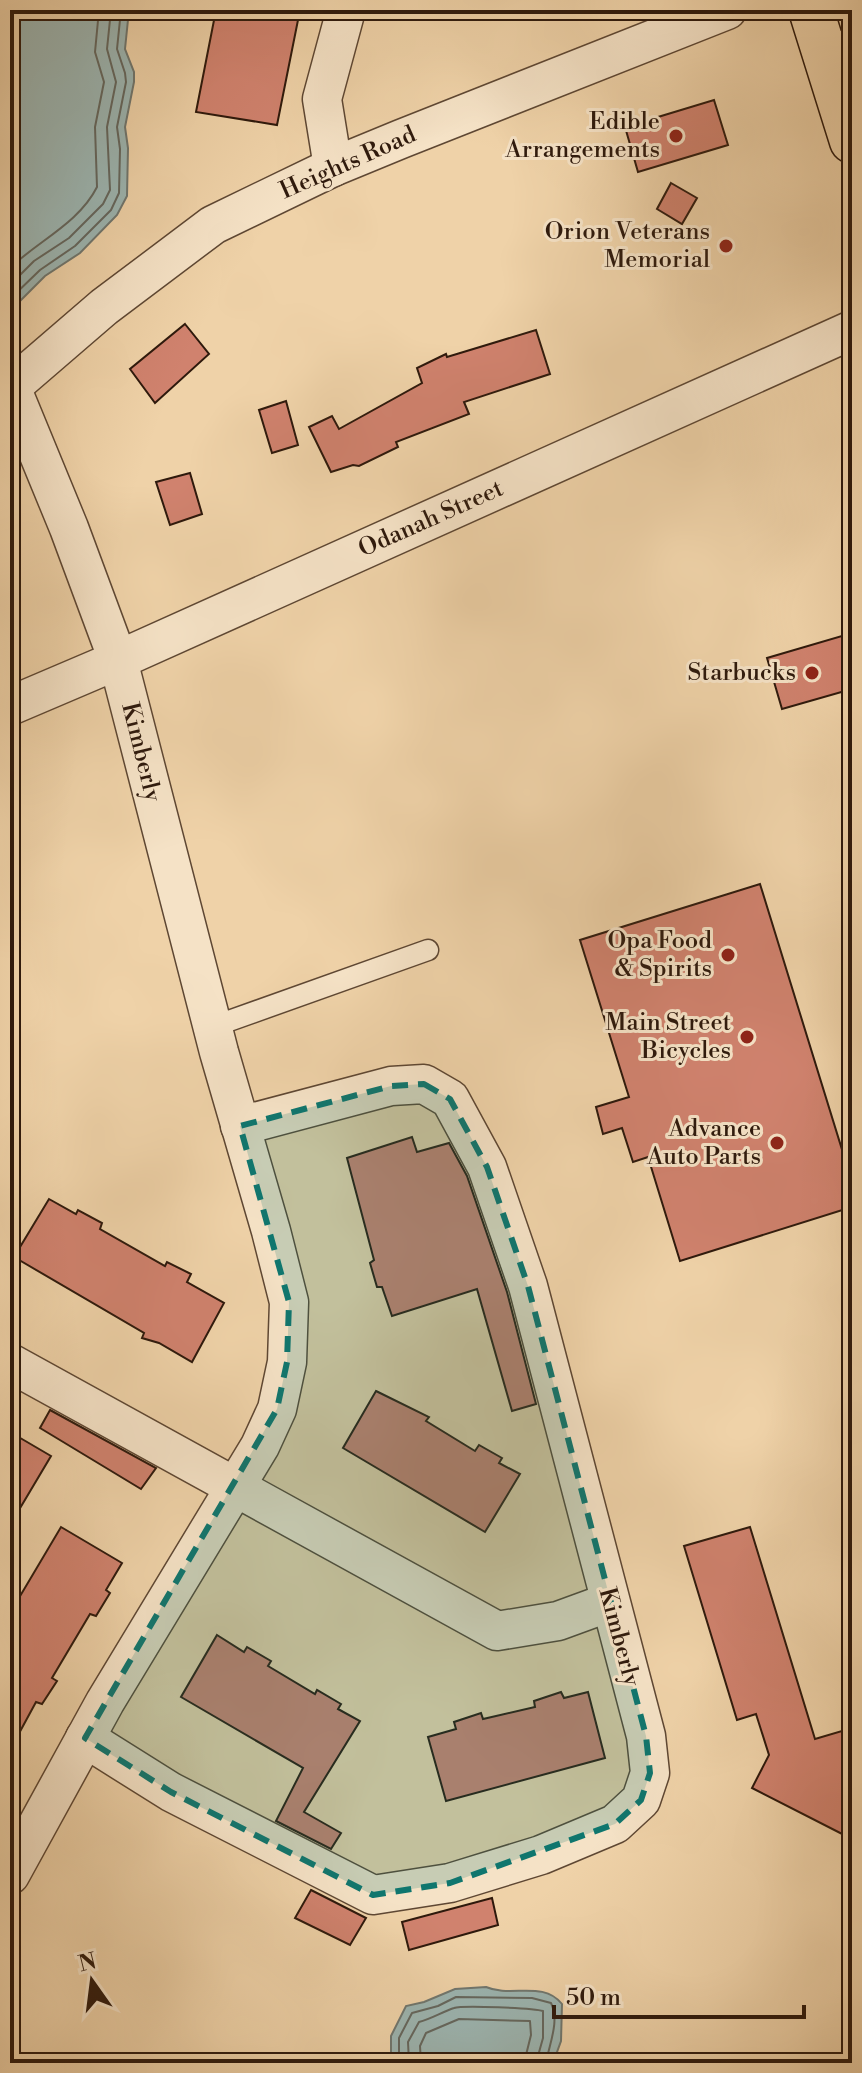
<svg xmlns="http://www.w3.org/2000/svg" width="862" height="2073" font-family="'Libre Bodoni',serif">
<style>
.water{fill:#9cb5b1;stroke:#70776f;stroke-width:2}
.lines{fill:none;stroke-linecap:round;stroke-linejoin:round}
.shore{stroke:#65675e;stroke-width:2}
.building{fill:#d0826e;stroke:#2e190c;stroke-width:2}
.lane-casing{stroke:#5e4733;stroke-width:23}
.street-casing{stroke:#5e4733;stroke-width:41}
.primary-casing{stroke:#2e190c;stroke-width:47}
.lane{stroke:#f5e2c6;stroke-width:20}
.street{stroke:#f5e2c6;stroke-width:38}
.primary{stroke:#efd2a8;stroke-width:44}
.marked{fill:#0f766e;fill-opacity:0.2;stroke:#0f766e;stroke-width:6;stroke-dasharray:16 10;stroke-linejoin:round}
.poi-dot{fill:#8f2418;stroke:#f5e2c6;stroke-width:3}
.labels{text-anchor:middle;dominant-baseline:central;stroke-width:6;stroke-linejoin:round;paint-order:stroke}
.poi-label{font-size:24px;fill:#2e190c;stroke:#f5e2c6;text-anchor:end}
.street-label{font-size:24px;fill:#2e190c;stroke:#f5e2c6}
</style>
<rect width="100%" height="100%" fill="#efd2a8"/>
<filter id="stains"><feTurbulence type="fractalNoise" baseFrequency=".0025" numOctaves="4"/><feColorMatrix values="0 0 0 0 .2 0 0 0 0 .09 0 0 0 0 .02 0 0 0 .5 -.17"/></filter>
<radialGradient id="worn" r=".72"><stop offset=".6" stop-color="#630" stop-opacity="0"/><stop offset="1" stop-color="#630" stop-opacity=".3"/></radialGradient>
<g class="water">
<path d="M10 10H129L125 49 134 72V82L125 127 128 148 127 196 117 215 80 253 45 276 10 311Z"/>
<path d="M486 1987C511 1998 543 1980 562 2004L561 2041 553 2063H391V2036L406 2006 424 2002 455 1989Z"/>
</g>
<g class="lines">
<g class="shore">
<path d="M10 268C38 241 79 223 97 187L95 127 104 82 95 52 99 10"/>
<path d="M10 285 34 261 69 238 103 204 110 190 107 127 116 82 107 49 111 10"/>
<path d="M10 299 40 270 75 246 111 210 119 193 120 149 117 127 126 82 125 73 117 49 121 10"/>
<path d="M399 2063V2038L412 2013 438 2006 456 1997 532 1998 551 2003C560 2022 549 2044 546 2063"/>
<path d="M409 2063 408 2042 419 2022C431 2019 442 2012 454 2008 462 2005 534 2008 543 2011V2038L536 2063"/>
<path d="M421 2063 420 2046 426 2033 459 2019 530 2021 531 2035 524 2063"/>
</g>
</g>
<g class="building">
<path d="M216 10H300L277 125 196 112Z"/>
<path d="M714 100 728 145 638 172 625 127Z"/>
<path d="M671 183 697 198 682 224 657 209Z"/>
<path d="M185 324 209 354 155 403 130 369Z"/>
<path d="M536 330 550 374 464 402 469 414 396 442 398 447 359 466 353 465 331 472 309 427 332 416 339 429 422 383 417 368 446 354 447 357Z"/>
<path d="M286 401 298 445 272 453 259 410Z"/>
<path d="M190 473 202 514 170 525 156 482Z"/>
<path d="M852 633V689L782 709 767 658Z"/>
<path d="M760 884 852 1182V1207L680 1261 648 1157 633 1162 622 1128 603 1134 596 1107 629 1097 580 940Z"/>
<path d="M412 1137 417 1152 449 1143 467 1176 507 1292 536 1404 512 1411 477 1289 392 1316 382 1287H377L370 1263 374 1260 347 1158Z"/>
<path d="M49 1199 76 1214 78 1210 102 1223 100 1229 165 1266 167 1262 191 1274 187 1282 224 1303 192 1362 159 1343 142 1338 144 1333 14 1257Z"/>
<path d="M376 1391 429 1417 426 1421 475 1451 479 1445 502 1458 499 1463 520 1474 485 1532 343 1448Z"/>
<path d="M50 1410 156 1468 141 1489 40 1428Z"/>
<path d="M10 1432 51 1456 10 1525Z"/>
<path d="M61 1527 122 1563 106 1590 110 1593 96 1616 90 1614 52 1678 57 1681 42 1704 36 1702 10 1750V1613Z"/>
<path d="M750 1527 815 1739 852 1728V1839L752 1788 769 1755 756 1714 737 1720 684 1546Z"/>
<path d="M217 1635 244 1652 247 1647 271 1661 268 1666 315 1694 317 1690 341 1704 338 1709 360 1721 304 1812 341 1833 331 1849 276 1821 303 1768 181 1697Z"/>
<path d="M561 1692 564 1698 588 1692 605 1758 446 1801 428 1737 456 1729 454 1722 481 1713 483 1719 535 1707 534 1701Z"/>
<path d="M311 1890 366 1918 350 1945 295 1918Z"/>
<path d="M492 1898 498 1925 409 1950 402 1922Z"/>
</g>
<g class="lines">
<g class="lane-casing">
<g id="lane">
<path d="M823 47 852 38"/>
<path d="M212 1027 428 950"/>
</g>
</g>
<g class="street-casing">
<g id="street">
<path d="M333 167 322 99 346 10"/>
<path d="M10 388 104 307 213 225 333 167 401 139 727 10"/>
<path d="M10 706 118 660 852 330"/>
<path d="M10 1363 497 1631 558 1621 610 1602"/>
<path d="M85 1738 171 1792 373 1895 450 1883 541 1855 615 1824 641 1800 650 1773 646 1736 528 1286 487 1167 450 1099 424 1084 391 1086 240 1126"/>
<path d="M10 1875 105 1702 260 1446 277 1409 287 1362 289 1302 271 1231 219 1052 118 660 69 528 11 387"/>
</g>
</g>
<g class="primary-casing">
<path id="primary" d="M811 10 852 141"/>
</g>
<use href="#lane" class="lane"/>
<use href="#street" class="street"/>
<use href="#primary" class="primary"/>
</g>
<path class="marked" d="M424 1084 450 1099 487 1167 528 1286 646 1736 650 1773 641 1800 615 1824 450 1883 373 1895 171 1792 85 1738 277 1409 287 1362 289 1302 240 1126 391 1086Z"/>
<g class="poi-dot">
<circle cx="676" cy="136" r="8"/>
<circle cx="726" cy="246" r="8"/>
<circle cx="812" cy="673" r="8"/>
<circle cx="728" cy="955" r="8"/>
<circle cx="747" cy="1037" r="8"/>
<circle cx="777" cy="1143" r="8"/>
</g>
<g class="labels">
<g class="poi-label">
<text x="660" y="122">Edible<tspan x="660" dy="28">Arrangements</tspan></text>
<text x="710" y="232">Orion Veterans<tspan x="710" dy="28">Memorial</tspan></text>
<text x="796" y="673">Starbucks</text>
<text x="712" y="941">Opa Food<tspan x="712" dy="28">&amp; Spirits</tspan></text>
<text x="731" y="1023">Main Street<tspan x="731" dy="28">Bicycles</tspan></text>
<text x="761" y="1129">Advance<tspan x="761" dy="28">Auto Parts</tspan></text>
</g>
<g class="street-label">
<text transform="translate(348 163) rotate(-24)">Heights Road</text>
<text transform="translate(431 519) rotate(-24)">Odanah Street</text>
<text transform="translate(141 752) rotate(76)">Kimberly</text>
<text transform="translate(619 1637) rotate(75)">Kimberly</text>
</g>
</g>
<rect width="862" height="2073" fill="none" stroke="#efd2a8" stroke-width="40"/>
<rect x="12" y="12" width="838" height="2049" fill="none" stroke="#2e190c" stroke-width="4"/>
<rect x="20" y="20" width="822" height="2033" fill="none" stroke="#2e190c" stroke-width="2"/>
<g transform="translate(92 1981) rotate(346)" stroke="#f5e2c6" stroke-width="6" paint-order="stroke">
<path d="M0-6L14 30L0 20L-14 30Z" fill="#2e190c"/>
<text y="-12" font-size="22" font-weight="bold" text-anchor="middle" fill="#2e190c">N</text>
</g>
<path d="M554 2005v12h250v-12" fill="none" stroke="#2e190c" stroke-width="4"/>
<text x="566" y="2005" font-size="24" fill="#2e190c" stroke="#f5e2c6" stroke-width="6" paint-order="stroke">50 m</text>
<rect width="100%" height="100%" filter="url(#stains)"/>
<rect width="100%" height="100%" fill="url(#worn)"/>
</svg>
